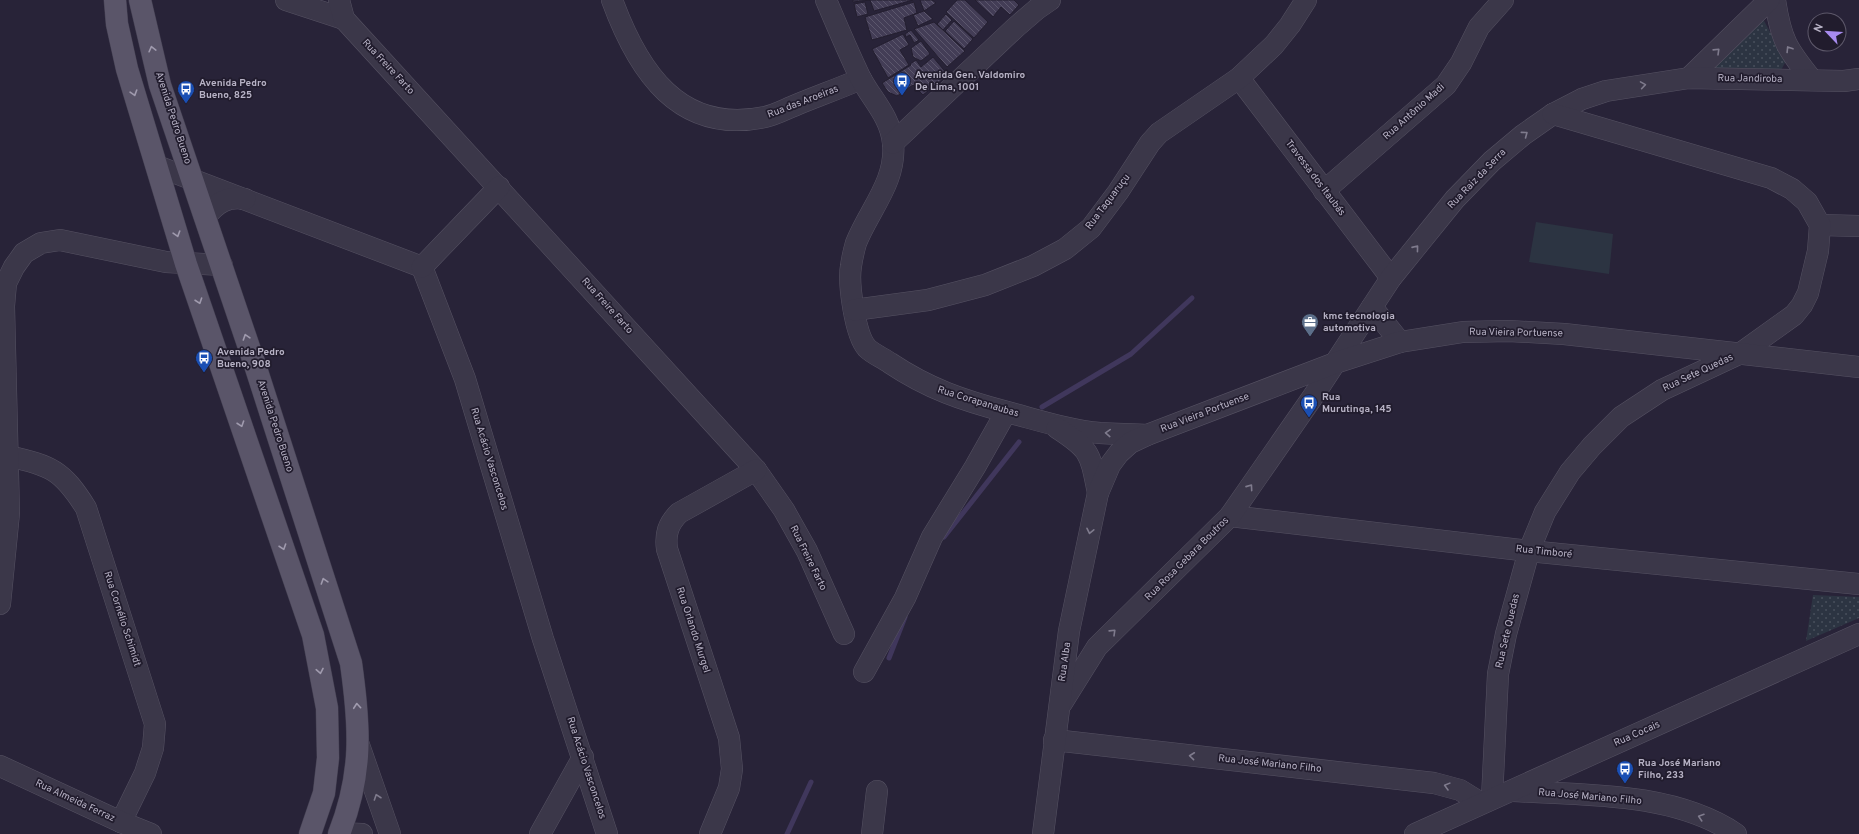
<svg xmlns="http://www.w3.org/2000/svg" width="1859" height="834" font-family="Overpass,sans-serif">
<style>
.park{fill:url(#park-dots)}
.garden{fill:#2c3442}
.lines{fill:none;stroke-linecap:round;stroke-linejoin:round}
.stream{stroke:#40375c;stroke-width:5}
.building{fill:url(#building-back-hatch);stroke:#231e2f}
.minor-casing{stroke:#565263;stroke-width:22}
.major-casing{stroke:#413d4f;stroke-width:23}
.minor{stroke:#3b3749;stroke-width:21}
.major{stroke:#5a5569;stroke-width:22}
.oneway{stroke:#a09bae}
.oneway2{stroke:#7f7b8d}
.labels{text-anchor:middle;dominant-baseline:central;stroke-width:3.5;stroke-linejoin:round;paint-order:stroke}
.street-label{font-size:10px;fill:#b7b2c5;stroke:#211c2d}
.poi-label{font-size:10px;font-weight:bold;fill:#b7b2c5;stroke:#211c2d;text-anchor:start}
</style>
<defs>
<pattern id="park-dots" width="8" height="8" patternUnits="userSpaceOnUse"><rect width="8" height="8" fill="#2c3442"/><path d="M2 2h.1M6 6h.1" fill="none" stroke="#484f5c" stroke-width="1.8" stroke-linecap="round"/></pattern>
<pattern id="building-back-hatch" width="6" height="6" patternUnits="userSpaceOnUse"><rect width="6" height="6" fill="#433d56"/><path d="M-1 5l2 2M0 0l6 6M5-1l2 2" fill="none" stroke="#5c576d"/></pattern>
</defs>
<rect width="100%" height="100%" fill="#282338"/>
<g class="park">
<path d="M1763 19 1786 61 1781 70 1716 74 1713 65Z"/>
<path d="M1813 595 1859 597V618L1806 641Z"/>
</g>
<path class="garden" d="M1536 222 1613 234 1609 274 1529 262Z"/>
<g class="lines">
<g class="stream">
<path d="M1042 407 1131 354 1192 298"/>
<path d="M944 537 1019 442"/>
<path d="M889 658 905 617"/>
<path d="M787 834 811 782"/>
</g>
</g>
<g class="building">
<path d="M853 0H913L874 11 870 0 853 2Z"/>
<path d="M920 0H932L936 3 924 11Z"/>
<path d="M957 0H965L988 22 974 38 946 12Z"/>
<path d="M975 0H1014L1019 5 1010 15 1001 7 993 17Z"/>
<path d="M865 2 868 14 857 17 854 4Z"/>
<path d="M914 2 917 13 904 18 907 30 872 40 865 17Z"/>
<path d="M924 11 933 19 918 26 913 15Z"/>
<path d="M946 14 952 20 943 30 937 24Z"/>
<path d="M954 21 973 39 964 49 945 31Z"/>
<path d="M934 22 965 51 947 67 914 29Z"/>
<path d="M911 30 919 40 914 43 910 35 906 37 905 34Z"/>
<path d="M903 34 909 45 900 50 909 65 888 78 872 49Z"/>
<path d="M921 41 930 54 921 61 913 57 911 48Z"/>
<path d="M933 57 948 75 923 95 913 85 897 96 888 92 882 83 911 65 910 64 916 60 921 67Z"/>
</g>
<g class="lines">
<g class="minor-casing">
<g id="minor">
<path d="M286 0 344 19"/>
<path d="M339 0 344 19 756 470 784 510 807 551 844 634"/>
<path d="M612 0C638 71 679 135 765 117 775 115 786 109 796 105 818 96 840 88 861 79"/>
<path d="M826 0C837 26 848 52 860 77 872 100 890 116 893 143 897 181 869 210 856 243 854 250 852 259 851 266 848 283 855 335 867 348 873 354 883 358 890 363 929 389 962 400 1007 412 1038 420 1068 430 1100 433 1115 434 1131 434 1147 435"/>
<path d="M1775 0C1781 40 1787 49 1812 80"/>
<path d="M1239 78 1391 278"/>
<path d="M1689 78 1769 0"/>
<path d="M893 143 1015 28 1037 9 1050 0"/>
<path d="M157 166 422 267 465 379 543 639 607 834"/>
<path d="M1324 191 1446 85 1461 63 1479 27 1503 0"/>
<path d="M206 216C217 203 227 196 245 199"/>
<path d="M1820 225 1859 226"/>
<path d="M422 267 499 187"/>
<path d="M1372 307 1400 342"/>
<path d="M854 310 928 300 985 285 1033 266 1065 249 1091 228 1118 192 1150 143 1159 133 1239 78 1274 45 1290 25 1306 0"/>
<path d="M1057 428C1091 450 1090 453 1098 493"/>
<path d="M8 456C52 466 62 470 86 508L155 724 153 748 145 773 121 822"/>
<path d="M1230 516 1529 551 1859 584"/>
<path d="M0 604 9 513 4 306 6 283 14 267 24 253 41 243 60 240 166 262 222 265"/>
<path d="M864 672 905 598 932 537 975 467 1006 412"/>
<path d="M1062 703 1097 647 1230 516 1314 395 1391 278 1455 199 1492 161 1523 135 1553 114 1582 99 1606 91 1689 78 1844 81 1859 79"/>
<path d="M1054 740 1434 783 1460 790 1481 803"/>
<path d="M359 745 390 834"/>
<path d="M0 766 121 822 151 834"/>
<path d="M1513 791C1585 795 1674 792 1736 834"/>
<path d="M1492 798 1498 674 1506 634 1529 551 1545 512 1570 472 1592 446 1621 417 1662 390 1741 353 1794 315 1802 305 1808 293 1818 251 1820 225 1807 202 1792 189 1771 178 1553 114"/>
<path d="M339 833 362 834"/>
<path d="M540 834 583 757"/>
<path d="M710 834 729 788 732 769 729 738 667 549C665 534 668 524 679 513L756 470"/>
<path d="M872 834 877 791"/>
<path d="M1043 834 1069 631 1098 493 1110 465 1119 453 1130 443 1147 435 1335 363 1400 342 1463 332 1509 331 1564 334 1859 367"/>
<path d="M1415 834 1859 634"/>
</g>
</g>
<g class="major-casing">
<g id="major">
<path d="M115 0 117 24 127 69 186 264 313 635 327 708 328 758 324 793 310 834"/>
<path d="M140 0 160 85 255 365 351 663C360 727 363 773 339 834"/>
</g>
</g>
<use href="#minor" class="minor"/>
<use href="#major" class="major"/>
</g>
<defs><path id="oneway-chevron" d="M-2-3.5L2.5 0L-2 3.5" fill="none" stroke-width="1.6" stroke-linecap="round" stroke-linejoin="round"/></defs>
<g class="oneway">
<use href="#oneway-chevron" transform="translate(152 49) rotate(-104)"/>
<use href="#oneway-chevron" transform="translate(134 93) rotate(73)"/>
<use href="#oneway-chevron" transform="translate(177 234) rotate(73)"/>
<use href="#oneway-chevron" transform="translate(199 301) rotate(71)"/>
<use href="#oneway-chevron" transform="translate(246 337) rotate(-108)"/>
<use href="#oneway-chevron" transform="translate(241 424) rotate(71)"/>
<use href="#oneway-chevron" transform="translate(283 547) rotate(71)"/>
<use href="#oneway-chevron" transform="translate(324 581) rotate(-108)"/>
<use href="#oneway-chevron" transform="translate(320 671) rotate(79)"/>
<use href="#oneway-chevron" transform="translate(357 706) rotate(-95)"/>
</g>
<g class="oneway2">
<use href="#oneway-chevron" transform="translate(1789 49) rotate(-122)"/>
<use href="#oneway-chevron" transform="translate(1717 51) rotate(-44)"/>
<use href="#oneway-chevron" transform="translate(1643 85) rotate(-9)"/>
<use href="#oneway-chevron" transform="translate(1525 134) rotate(-37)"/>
<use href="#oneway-chevron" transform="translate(1416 248) rotate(-51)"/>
<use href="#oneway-chevron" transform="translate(1108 433) rotate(-177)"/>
<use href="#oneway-chevron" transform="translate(1250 487) rotate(-55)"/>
<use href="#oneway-chevron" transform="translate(1090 531) rotate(102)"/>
<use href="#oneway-chevron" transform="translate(1113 632) rotate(-44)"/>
<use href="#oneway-chevron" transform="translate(1192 756) rotate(-174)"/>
<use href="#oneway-chevron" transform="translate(1447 786) rotate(-165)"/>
<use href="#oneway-chevron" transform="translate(377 797) rotate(-109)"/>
<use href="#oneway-chevron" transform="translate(1701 817) rotate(-162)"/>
</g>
<defs>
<g id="bus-pin" transform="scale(0.9)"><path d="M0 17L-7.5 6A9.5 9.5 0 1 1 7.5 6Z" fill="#1a4fb4" stroke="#211c2d"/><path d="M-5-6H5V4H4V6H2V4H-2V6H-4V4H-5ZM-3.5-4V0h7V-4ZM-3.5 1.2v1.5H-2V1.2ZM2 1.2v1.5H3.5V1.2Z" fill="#fff"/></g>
<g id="office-pin" transform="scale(0.9)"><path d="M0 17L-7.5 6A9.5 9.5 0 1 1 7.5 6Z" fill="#5c6f8a" stroke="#211c2d"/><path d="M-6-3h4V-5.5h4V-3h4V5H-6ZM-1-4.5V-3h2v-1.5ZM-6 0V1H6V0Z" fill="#fff"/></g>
</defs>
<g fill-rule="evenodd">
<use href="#bus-pin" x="902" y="81"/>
<use href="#bus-pin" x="186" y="89"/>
<use href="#office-pin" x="1310" y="322"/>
<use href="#bus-pin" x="204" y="358"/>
<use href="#bus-pin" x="1309" y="403"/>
<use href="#bus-pin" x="1625" y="769"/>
</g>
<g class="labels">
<g class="street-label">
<text transform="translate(388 67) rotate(47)">Rua Freire Farto</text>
<text transform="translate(1750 79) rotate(1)">Rua Jandiroba</text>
<text transform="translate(803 102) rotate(-21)">Rua das Aroeiras</text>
<text transform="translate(1414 112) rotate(-42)">Rua Antônio Madi</text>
<text transform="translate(173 118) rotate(72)">Avenida Pedro Bueno</text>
<text transform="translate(1315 178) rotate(53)">Travessa dos Itaubás</text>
<text transform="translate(1477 179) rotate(-46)">Rua Raiz da Serra</text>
<text transform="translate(1108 202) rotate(-53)">Rua Taquaruçu</text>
<text transform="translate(607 306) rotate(48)">Rua Freire Farto</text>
<text transform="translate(1516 333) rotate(1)">Rua Vieira Portuense</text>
<text transform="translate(1698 373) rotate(-25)">Rua Sete Quedas</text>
<text transform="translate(978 402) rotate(17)">Rua Corapanaubas</text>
<text transform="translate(1205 413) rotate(-21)">Rua Vieira Portuense</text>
<text transform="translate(275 426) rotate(72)">Avenida Pedro Bueno</text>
<text transform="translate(489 459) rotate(73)">Rua Acácio Vasconcelos</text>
<text transform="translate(1544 552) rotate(6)">Rua Timboré</text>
<text transform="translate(808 558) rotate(64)">Rua Freire Farto</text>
<text transform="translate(1187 559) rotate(-45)">Rua Rosa Gebara Boutros</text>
<text transform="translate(122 619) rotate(72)">Rua Cornélio Schimidt</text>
<text transform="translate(693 630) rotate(72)">Rua Orlando Murgel</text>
<text transform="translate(1508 631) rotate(-77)">Rua Sete Quedas</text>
<text transform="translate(1065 662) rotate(-82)">Rua Alba</text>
<text transform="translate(1637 734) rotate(-24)">Rua Cocais</text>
<text transform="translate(1270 764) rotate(6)">Rua José Mariano Filho</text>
<text transform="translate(586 768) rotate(72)">Rua Acácio Vasconcelos</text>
<text transform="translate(1590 797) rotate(5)">Rua José Mariano Filho</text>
<text transform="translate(75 801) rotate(25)">Rua Almeida Ferraz</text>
</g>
<g class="poi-label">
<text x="915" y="75">Avenida Gen. Valdomiro<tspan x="915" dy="12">De Lima, 1001</tspan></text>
<text x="199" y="83">Avenida Pedro<tspan x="199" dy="12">Bueno, 825</tspan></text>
<text x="1323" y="316">kmc tecnologia<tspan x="1323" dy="12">automotiva</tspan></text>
<text x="217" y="352">Avenida Pedro<tspan x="217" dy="12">Bueno, 908</tspan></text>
<text x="1322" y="397">Rua<tspan x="1322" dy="12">Murutinga, 145</tspan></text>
<text x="1638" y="763">Rua José Mariano<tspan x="1638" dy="12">Filho, 233</tspan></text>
</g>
</g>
<g transform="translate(1827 32) rotate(295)"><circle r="19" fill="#211c2d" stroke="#5d586a"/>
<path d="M0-3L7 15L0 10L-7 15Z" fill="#a88cef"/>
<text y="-6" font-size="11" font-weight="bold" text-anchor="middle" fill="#b7b2c5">N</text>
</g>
</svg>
